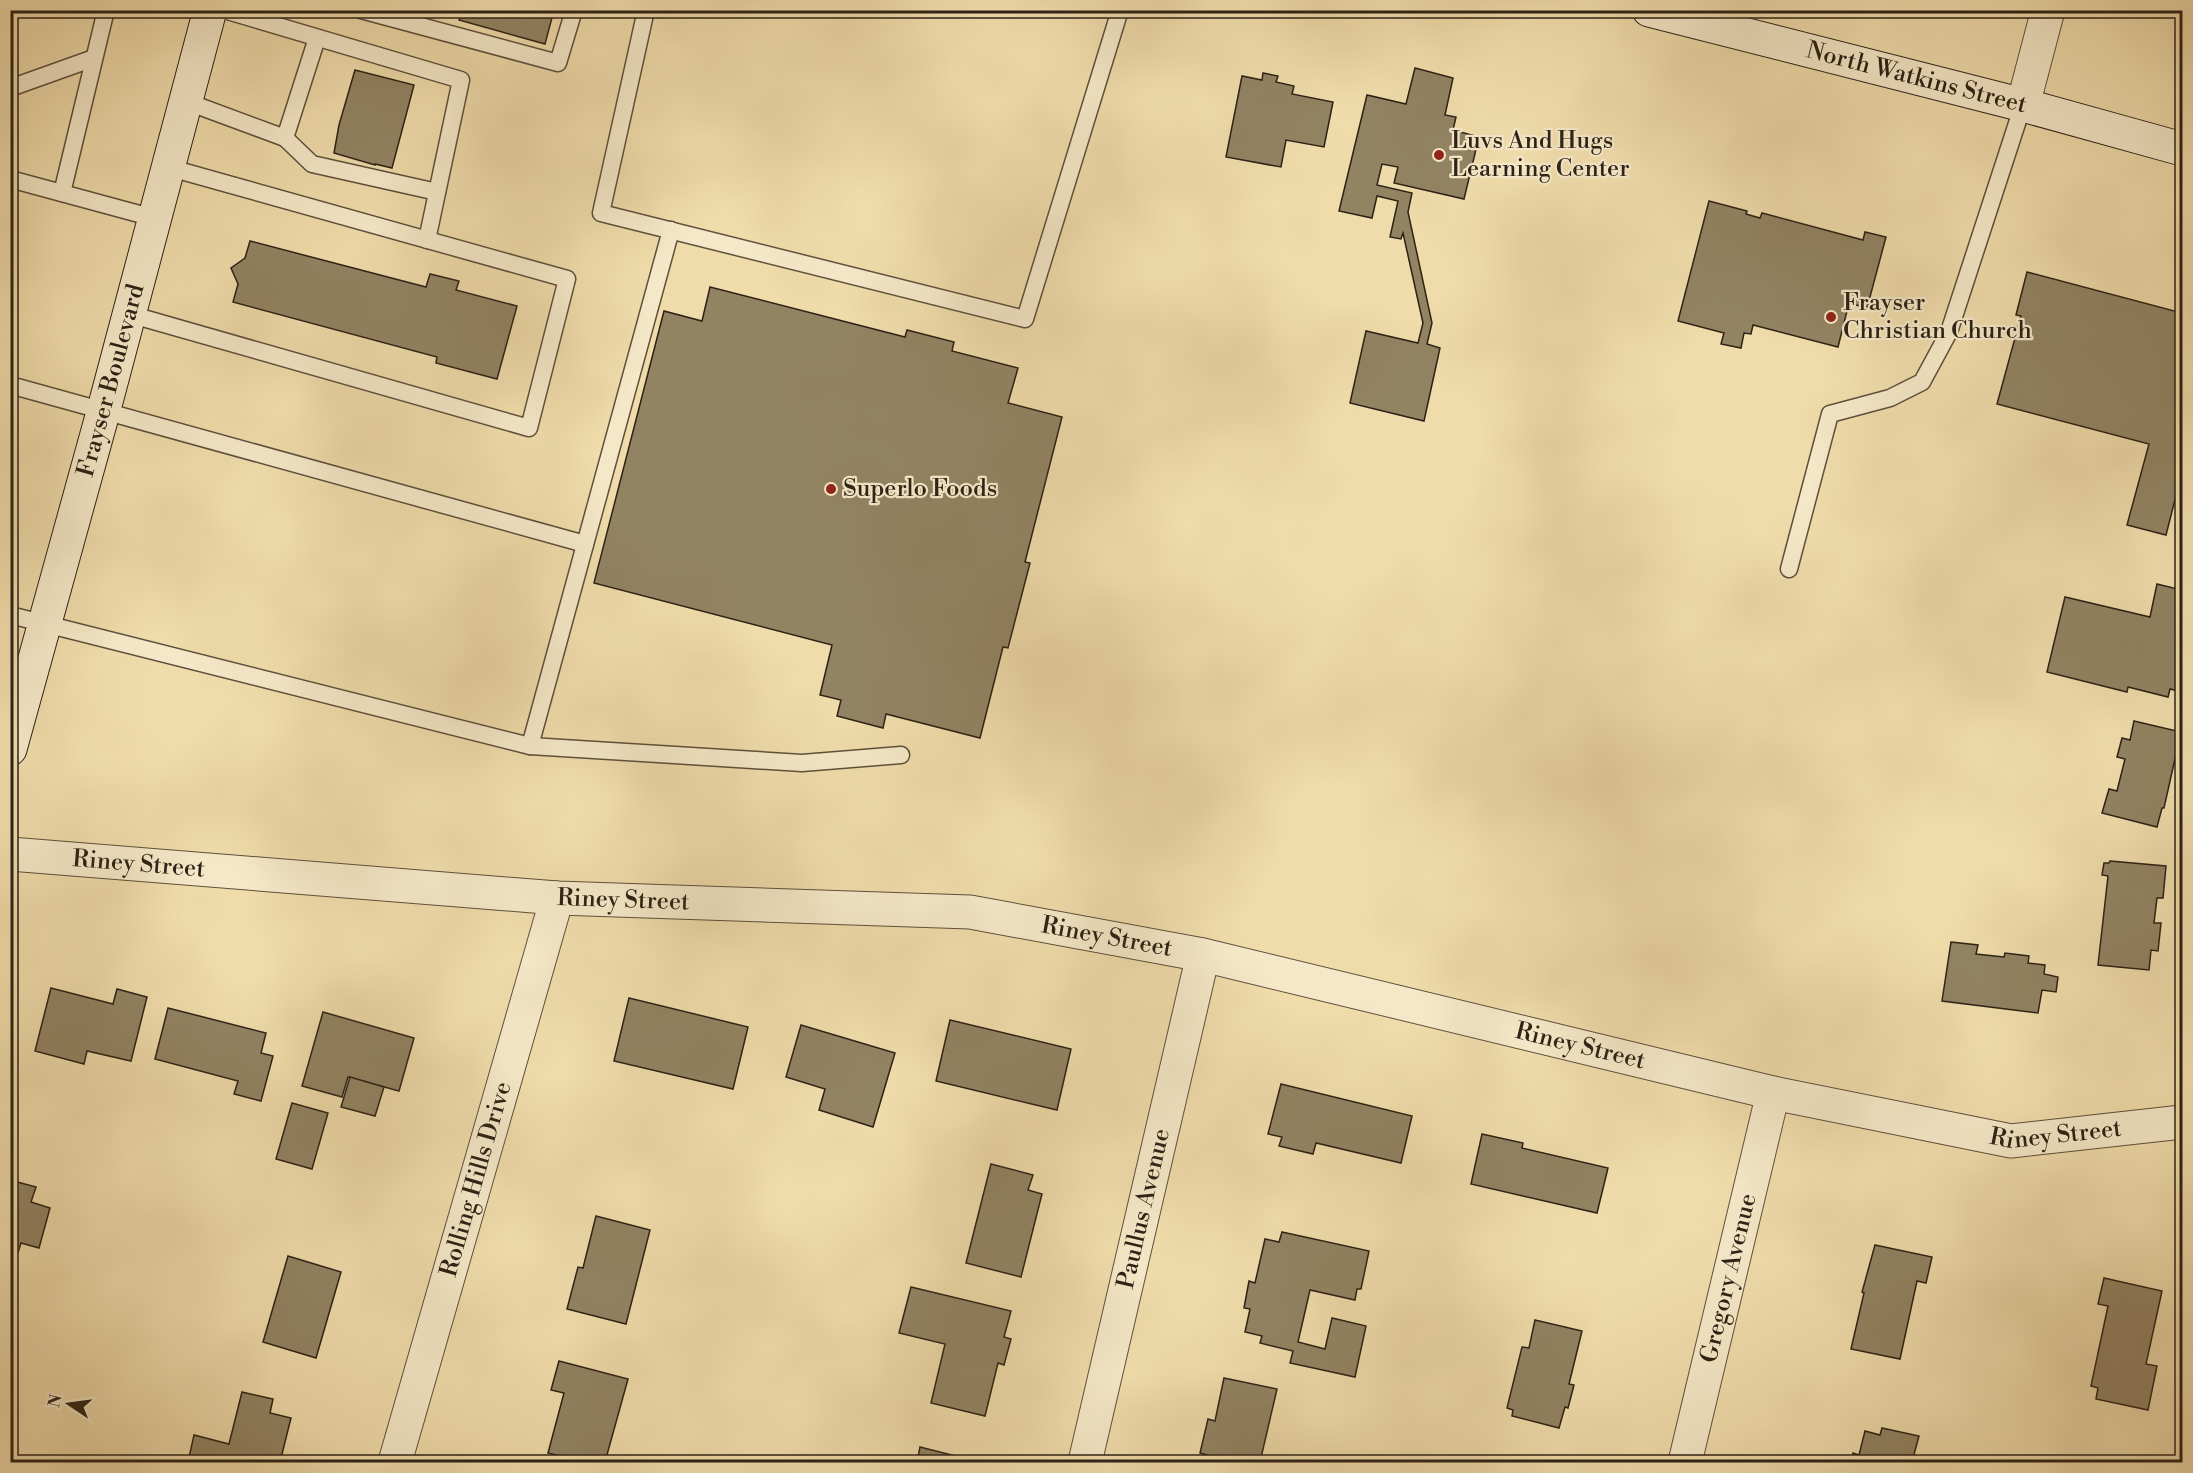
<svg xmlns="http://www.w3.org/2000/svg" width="2193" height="1473" font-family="'Libre Bodoni',serif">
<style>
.building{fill:#928363;stroke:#2c2216;stroke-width:1.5}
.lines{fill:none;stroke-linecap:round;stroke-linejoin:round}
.service-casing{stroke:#5d503b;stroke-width:19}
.minor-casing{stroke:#5d503b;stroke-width:35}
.secondary-casing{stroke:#2c2216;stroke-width:35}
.service{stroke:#f5e8c8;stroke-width:16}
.minor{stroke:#f5e8c8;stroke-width:33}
.secondary{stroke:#f5e8c8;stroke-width:33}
.poi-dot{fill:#8f2418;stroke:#f5e8c8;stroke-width:2}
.labels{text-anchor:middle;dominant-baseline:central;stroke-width:4.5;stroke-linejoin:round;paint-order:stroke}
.street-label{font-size:24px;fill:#2c2216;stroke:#f5e8c8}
.poi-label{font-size:24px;fill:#2c2216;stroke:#f5e8c8;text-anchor:start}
</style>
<rect width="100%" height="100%" fill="#f0dcab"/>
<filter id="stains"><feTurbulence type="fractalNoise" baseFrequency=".00333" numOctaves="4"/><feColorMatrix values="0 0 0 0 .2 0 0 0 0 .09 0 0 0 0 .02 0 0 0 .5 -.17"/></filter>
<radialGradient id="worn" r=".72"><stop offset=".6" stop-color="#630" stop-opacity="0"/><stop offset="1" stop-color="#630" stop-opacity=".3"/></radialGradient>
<g class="building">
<path d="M462 10H554L545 44 459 20Z"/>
<path d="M1415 68 1453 78 1445 115 1456 117 1453 130 1479 137 1464 199 1394 183 1398 167 1382 164 1377 185 1412 193 1408 212 1432 323 1427 344 1440 348 1424 421 1350 403 1366 331 1418 343 1423 323 1403 233 1401 239 1390 237 1398 201 1377 196 1372 218 1339 211 1367 95 1406 104Z"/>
<path d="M355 70 414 85 392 168 375 164V165L334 153 339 125Z"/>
<path d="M1263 73 1278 76 1276 82 1294 86 1292 94 1333 102 1324 147 1286 140 1281 167 1226 157 1242 76 1262 80Z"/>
<path d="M1709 201 1747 211 1746 214 1760 218 1762 213 1863 240 1865 232 1886 237 1867 308 1849 303 1838 347 1753 325 1751 334 1744 333 1741 348 1721 344 1724 333 1678 321Z"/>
<path d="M250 241 426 287 430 274 459 281 456 290 517 306 497 379 436 363 437 357 233 302 238 284 231 268 245 258Z"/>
<path d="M2027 272 2182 313V472L2166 535 2127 525 2149 444 1997 404 2021 316 2016 315Z"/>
<path d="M710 287 905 337 907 330 954 342 952 351 1018 368 1008 403 1062 417 1025 562 1030 563 1008 648 1003 647 980 738 886 714 883 728 837 716 841 700 820 695 832 645 594 583 664 311 702 321Z"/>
<path d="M2157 584 2182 590V692L2170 689 2168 697 2128 687 2127 692 2047 672 2065 597 2150 617Z"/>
<path d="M2134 721 2181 732 2164 808H2162L2157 827 2102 813 2109 789 2117 791 2125 759 2117 757 2122 738 2130 740Z"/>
<path d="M2110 861 2166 866 2163 898H2157L2154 923H2161L2158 951 2151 950 2149 970 2098 965 2108 876 2102 875 2104 863H2109Z"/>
<path d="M1951 942 1978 945 1976 954 2004 957 2005 953 2029 956 2028 963 2045 965 2044 974 2058 977 2056 992 2042 990 2038 1013 1942 1001Z"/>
<path d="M51 988 113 1004 117 989 147 997 131 1061 87 1051 84 1064 35 1051Z"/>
<path d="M629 998 748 1027 733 1089 614 1061Z"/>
<path d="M168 1008 266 1033 261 1053 273 1056 261 1101 234 1094 238 1081 155 1059Z"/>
<path d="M323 1012 414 1038 399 1091 348 1077 342 1097 302 1086Z"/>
<path d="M950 1020 1071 1049 1057 1110 936 1081Z"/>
<path d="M801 1025 895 1053 873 1127 819 1110 825 1089 786 1077Z"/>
<path d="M350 1077 384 1087 375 1116 341 1107Z"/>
<path d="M1281 1084 1412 1116 1401 1163 1316 1143 1313 1154 1279 1146 1282 1137 1268 1134Z"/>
<path d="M292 1103 328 1113 312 1169 276 1159Z"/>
<path d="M1482 1134 1523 1143 1522 1148 1608 1168 1597 1213 1471 1184Z"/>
<path d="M991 1164 1033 1175 1028 1190 1042 1194 1021 1277 966 1263Z"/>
<path d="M10 1180 36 1187 31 1202 50 1208 39 1248 21 1243 10 1278Z"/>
<path d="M596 1216 650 1230 626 1324 567 1309 578 1267 583 1268Z"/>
<path d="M1282 1232 1369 1251 1361 1289H1357L1355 1300 1310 1290 1298 1342 1325 1349 1332 1318 1366 1326 1355 1377 1290 1363 1293 1351 1260 1343 1262 1336 1245 1332 1250 1309 1244 1308 1249 1281 1255 1283 1265 1239 1279 1242Z"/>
<path d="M1875 1245 1932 1257 1926 1283 1917 1281 1900 1359 1851 1349 1864 1293 1862 1292Z"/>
<path d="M288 1256 341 1272 316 1358 263 1342Z"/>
<path d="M2104 1278 2162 1291 2146 1364 2157 1366 2148 1410 2096 1399 2098 1388 2091 1386 2108 1306 2098 1304Z"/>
<path d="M911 1287 1011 1311 1004 1337 1011 1339 1004 1365 998 1363 985 1416 931 1403 945 1344 899 1333Z"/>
<path d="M1535 1320 1582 1331 1569 1384 1574 1385 1568 1408 1565 1407 1559 1428 1512 1416 1513 1410 1507 1408 1522 1347 1529 1348Z"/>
<path d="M559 1361 628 1379 605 1462H584L548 1453 564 1393 551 1390Z"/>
<path d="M1224 1378 1277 1389 1260 1462H1205L1207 1455 1200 1453 1208 1419 1215 1421Z"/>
<path d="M242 1392 273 1399 270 1413 291 1418 280 1462H188L194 1435 229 1444Z"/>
<path d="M1882 1428 1919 1436 1912 1462H1851L1853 1453 1859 1455 1865 1431 1880 1435Z"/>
<path d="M920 1447 964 1458 963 1462H917Z"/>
</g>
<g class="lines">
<g class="service-casing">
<g id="service">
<path d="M224 10 461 80 427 240"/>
<path d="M361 10 558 63 574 10"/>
<path d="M646 10 601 213 1025 319 1120 10"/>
<path d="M10 88 94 58"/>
<path d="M185 101 285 138 317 38"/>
<path d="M285 138 312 164 437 192"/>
<path d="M10 179 154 218"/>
<path d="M62 193 106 10"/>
<path d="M129 314 529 428 567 279 167 167"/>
<path d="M10 385 585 544"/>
<path d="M1789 569 1830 414 1890 398 1922 382 1949 332 2023 105"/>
<path d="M10 615 530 746 802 763 901 755"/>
<path d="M530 746 671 230"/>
</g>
</g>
<g class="minor-casing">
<g id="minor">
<path d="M2023 105 2048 10"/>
<path id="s1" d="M10 854 557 898 970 912 1203 955 1773 1093 2011 1141 2182 1122"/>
<path id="s2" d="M395 1462 557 898"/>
<path id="s3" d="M1085 1462 1203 955"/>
<path id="s4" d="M1685 1462 1773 1093"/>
</g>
</g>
<g class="secondary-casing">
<g id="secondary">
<path id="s5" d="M1649 10 2023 105 2182 149"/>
<path id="s6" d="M10 749 104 409 210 10"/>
</g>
</g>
<use href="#service" class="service"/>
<use href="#minor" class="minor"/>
<use href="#secondary" class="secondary"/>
</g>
<g class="poi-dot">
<circle cx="1439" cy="155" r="6"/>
<circle cx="1831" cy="317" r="6"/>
<circle cx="831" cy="489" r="6"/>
</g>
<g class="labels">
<g class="street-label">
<text stroke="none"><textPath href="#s5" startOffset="276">North Watkins Street</textPath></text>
<text stroke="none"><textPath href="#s6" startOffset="382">Frayser Boulevard</textPath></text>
<text stroke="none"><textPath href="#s1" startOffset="129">Riney Street</textPath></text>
<text stroke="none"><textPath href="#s1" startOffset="615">Riney Street</textPath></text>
<text stroke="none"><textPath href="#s1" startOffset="1101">Riney Street</textPath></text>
<text stroke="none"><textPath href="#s1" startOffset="1587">Riney Street</textPath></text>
<text stroke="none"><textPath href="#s1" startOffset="2073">Riney Street</textPath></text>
<text stroke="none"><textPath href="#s2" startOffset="294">Rolling Hills Drive</textPath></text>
<text stroke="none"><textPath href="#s3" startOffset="260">Paullus Avenue</textPath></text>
<text stroke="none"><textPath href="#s4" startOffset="189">Gregory Avenue</textPath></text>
</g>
<g class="poi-label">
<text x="1451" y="141">Luvs And Hugs<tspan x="1451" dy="28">Learning Center</tspan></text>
<text x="1843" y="303">Frayser<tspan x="1843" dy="28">Christian Church</tspan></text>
<text x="843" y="489">Superlo Foods</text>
</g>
</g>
<rect width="2193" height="1473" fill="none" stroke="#f0dcab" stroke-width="36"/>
<rect x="12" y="12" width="2169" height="1449" fill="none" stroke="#2c2216" stroke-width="3"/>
<rect x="18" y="18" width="2157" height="1437" fill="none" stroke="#2c2216" stroke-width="1.5"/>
<g transform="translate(69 1404) rotate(283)" stroke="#f5e8c8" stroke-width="4.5" paint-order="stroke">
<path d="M0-4.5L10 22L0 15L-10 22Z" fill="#2c2216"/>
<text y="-9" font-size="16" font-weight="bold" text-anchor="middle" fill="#2c2216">N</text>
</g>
<rect width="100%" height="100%" filter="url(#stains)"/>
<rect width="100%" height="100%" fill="url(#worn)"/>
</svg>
